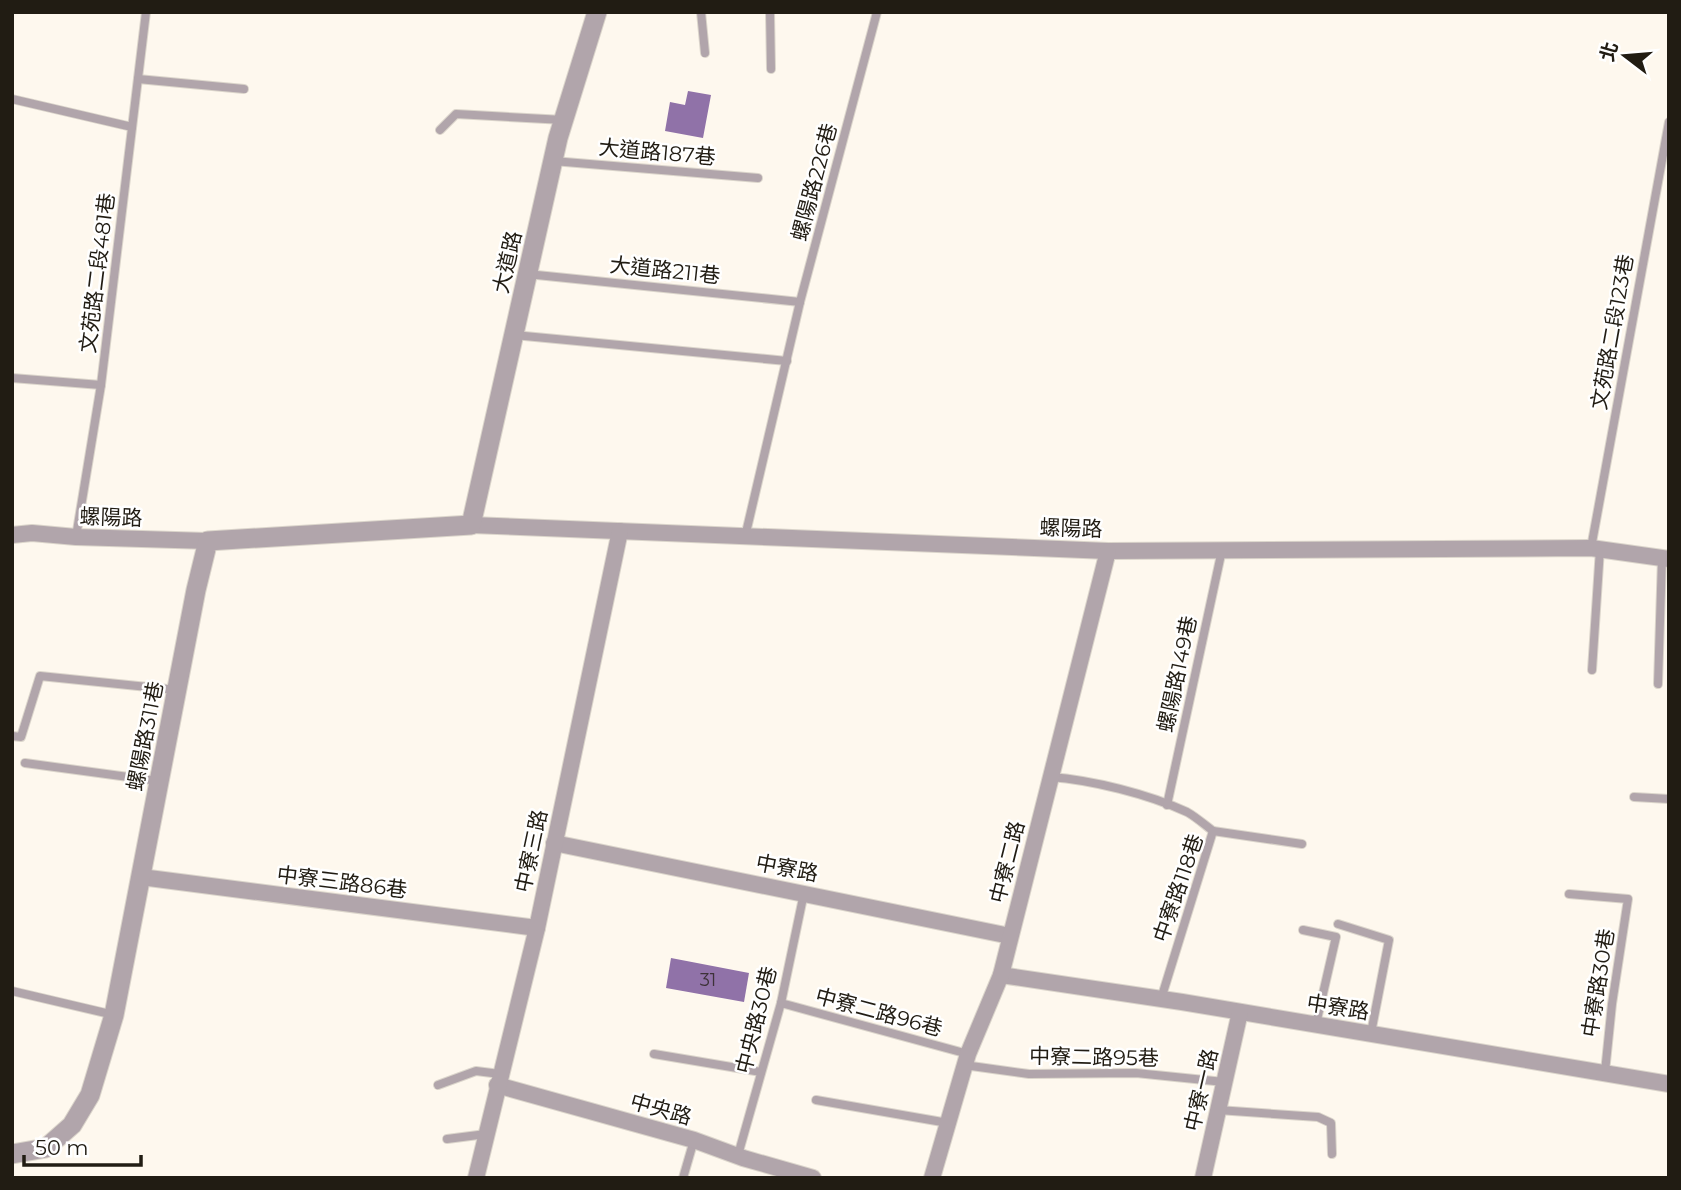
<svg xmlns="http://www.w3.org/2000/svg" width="1681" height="1190" font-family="Montserrat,'Noto Sans TC',sans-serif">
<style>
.building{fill:#9072a8}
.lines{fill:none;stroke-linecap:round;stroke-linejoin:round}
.service-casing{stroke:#dbd5cb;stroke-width:10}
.minor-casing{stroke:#dbd5cb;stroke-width:18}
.tertiary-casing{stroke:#dbd5cb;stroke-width:21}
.service{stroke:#b1a5ab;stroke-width:8}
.minor{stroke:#b1a5ab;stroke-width:16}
.tertiary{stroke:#b1a5ab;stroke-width:19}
.labels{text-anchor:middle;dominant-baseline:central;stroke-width:5;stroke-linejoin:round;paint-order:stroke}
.number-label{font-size:18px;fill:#3d3238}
.street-label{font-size:21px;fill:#211c13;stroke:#fff}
</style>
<rect width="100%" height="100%" fill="#fef8ee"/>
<g class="building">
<path d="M688 91 711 95 703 138 665 131 670 102 685 105Z"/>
<path d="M671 958 749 973 744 1002 666 988Z"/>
</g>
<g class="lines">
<g class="service-casing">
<g id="service">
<path d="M701 12 705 53"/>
<path d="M770 12 771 69"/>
<path d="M138 79 244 89"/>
<path d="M12 99 132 127"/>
<path d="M440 130 456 114 564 120"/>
<path d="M553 161 758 178"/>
<path d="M527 274 800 302"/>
<path d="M514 335 787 361"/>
<path d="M12 378 101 385"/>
<path d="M76 537 101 385 146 12"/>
<path d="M745 537 800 302 877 12"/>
<path d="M1591 548 1669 122"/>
<path d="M1592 670 1600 549"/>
<path d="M1658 684 1662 558"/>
<path d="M12 736 21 737 40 676 177 690"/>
<path d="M25 763 158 781"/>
<path d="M1050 777C1092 780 1148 794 1187 812 1196 817 1205 825 1213 831"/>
<path d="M1634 797 1669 799"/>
<path d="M1167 805 1222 550"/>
<path d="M1569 894 1628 899 1612 1004 1605 1072"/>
<path d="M1338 924 1389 940 1371 1033"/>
<path d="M1303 930 1336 937 1316 1024"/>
<path d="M12 991 114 1015"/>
<path d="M1161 999 1213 831 1302 844"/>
<path d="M781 1003 968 1054"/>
<path d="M654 1054 761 1072"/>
<path d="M964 1065 1029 1074 1136 1073 1224 1082"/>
<path d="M438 1085 476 1071 500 1074"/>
<path d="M816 1100 948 1123"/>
<path d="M1218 1110 1318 1117 1331 1123 1332 1154"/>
<path d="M447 1139 486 1134"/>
<path d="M738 1155 781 1003 804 893"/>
<path d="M683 1178 694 1140"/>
</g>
</g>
<g class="minor-casing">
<g id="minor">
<path d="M471 525 1108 551 1591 548 1669 559"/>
<path d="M12 535 32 533 76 537 208 541"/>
<path d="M554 843 1010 936"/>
<path d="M141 877 537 928"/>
<path d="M1001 975 1182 1002 1669 1084"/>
<path d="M497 1085 694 1140 743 1158 813 1178"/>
<path d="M476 1178 537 928 620 531"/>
<path d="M932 1178 968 1054 1001 975 1108 551"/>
<path d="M1203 1178 1240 1012"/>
</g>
</g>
<g class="tertiary-casing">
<path id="tertiary" d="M12 1154 46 1148 72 1125 90 1095 114 1015 196 590 208 541 471 525 558 138 597 12"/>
</g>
<use href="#service" class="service"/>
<use href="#minor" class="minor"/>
<use href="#tertiary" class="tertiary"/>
</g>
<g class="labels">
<g class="number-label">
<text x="708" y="980">31</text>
</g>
<g class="street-label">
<text transform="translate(657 152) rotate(5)">大道路187巷</text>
<text transform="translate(814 182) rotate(-75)">螺陽路226巷</text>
<text transform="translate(507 262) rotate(-77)">大道路</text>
<text transform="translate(665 270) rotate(6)">大道路211巷</text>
<text transform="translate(97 273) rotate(-83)">文苑路二段481巷</text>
<text transform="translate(1612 332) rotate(-80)">文苑路二段123巷</text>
<text transform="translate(111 517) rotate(2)">螺陽路</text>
<text transform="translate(1071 528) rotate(2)">螺陽路</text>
<text transform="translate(1177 674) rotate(-78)">螺陽路149巷</text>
<text transform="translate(145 736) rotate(-79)">螺陽路311巷</text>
<text transform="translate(531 851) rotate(-78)">中寮三路</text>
<text transform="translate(1007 862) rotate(-76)">中寮二路</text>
<text transform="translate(787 868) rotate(11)">中寮路</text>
<text transform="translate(342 882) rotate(7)">中寮三路86巷</text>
<text transform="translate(1178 888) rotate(-71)">中寮路118巷</text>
<text transform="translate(1598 983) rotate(-81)">中寮路30巷</text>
<text transform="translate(1338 1007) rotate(9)">中寮路</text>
<text transform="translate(879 1012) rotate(15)">中寮二路96巷</text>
<text transform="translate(756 1020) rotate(-76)">中央路30巷</text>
<text transform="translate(1094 1057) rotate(1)">中寮二路95巷</text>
<text transform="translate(1201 1090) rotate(-77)">中寮一路</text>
<text transform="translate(661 1109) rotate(16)">中央路</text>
</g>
</g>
<rect width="1681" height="1190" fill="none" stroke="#211c13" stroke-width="28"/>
<g transform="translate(1625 56) rotate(286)" stroke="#ffffff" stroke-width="5" paint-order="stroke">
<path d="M0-5L12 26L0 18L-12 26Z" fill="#211c13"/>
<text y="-10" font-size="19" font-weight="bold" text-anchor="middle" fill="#211c13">北</text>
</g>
<path d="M24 1155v10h117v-10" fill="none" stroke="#211c13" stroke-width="3.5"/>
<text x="35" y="1155" font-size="21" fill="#211c13" stroke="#ffffff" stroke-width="5" paint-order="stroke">50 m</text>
</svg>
